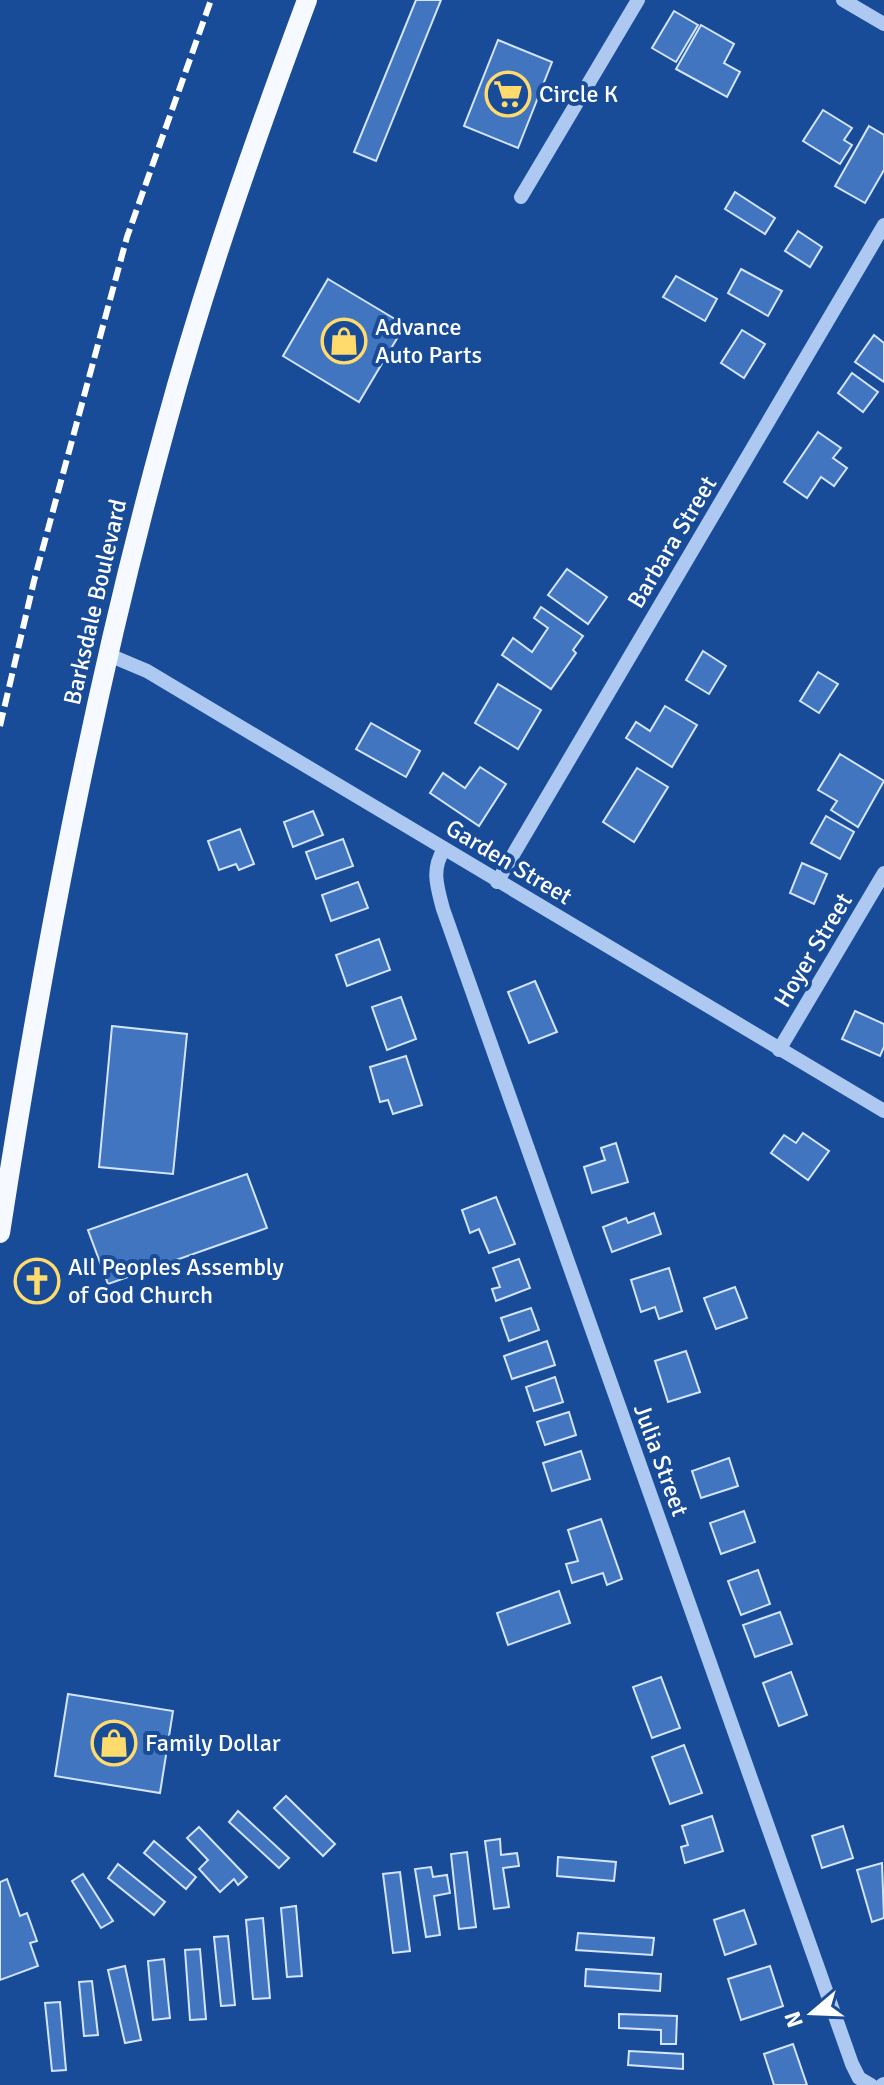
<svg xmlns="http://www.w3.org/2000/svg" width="884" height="2085" font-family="Signika,sans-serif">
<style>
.building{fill:#4275bf;stroke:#d4e4fc;stroke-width:2}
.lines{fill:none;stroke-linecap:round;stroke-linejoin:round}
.minor{stroke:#adc9f1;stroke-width:14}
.major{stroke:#f6f9ff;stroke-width:20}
.rail{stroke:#fff;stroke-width:6;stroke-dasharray:14 6;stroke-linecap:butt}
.labels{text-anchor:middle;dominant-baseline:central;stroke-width:8;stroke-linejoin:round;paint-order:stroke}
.poi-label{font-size:24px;fill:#fff;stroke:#194c98;text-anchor:start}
.street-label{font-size:24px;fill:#fff;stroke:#194c98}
</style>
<rect width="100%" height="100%" fill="#194c98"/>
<g class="building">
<path d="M416 0H441L376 161 354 152Z"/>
<path d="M674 11 698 25 676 62 652 48Z"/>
<path d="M701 25 734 44 724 63 740 72 727 97 676 69Z"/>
<path d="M498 40 552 62 518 148 464 126Z"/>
<path d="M823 110 852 128 844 140 852 145 840 164 803 141Z"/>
<path d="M869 126 884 135V170L865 203 835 186Z"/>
<path d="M735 192 775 218 765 234 725 209Z"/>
<path d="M798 231 822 247 810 267 785 251Z"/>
<path d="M741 269 782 291 768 316 728 293Z"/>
<path d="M676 276 717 299 705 321 663 297Z"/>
<path d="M328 279 405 325 359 402 283 356Z"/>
<path d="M742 330 765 344 744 378 721 363Z"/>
<path d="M874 335 884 343V382L855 362Z"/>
<path d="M852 373 878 392 863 412 838 393Z"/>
<path d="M818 432 841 448 833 458 847 468 834 486 821 477 807 498 784 482Z"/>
<path d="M567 569 607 597 588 624 548 595Z"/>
<path d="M541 607 583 636 573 650 576 653 551 689 502 655 513 638 532 652 548 628 534 618Z"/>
<path d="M703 651 726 666 709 694 686 680Z"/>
<path d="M818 672 838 684 819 713 800 701Z"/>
<path d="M498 684 541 710 518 749 475 723Z"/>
<path d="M665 706 697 725 672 767 626 738 636 722 650 731Z"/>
<path d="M371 723 420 751 406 777 356 749Z"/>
<path d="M840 754 884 781 858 827 831 810 837 801 818 790Z"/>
<path d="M480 767 506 784 479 826 430 793 443 773 465 788Z"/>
<path d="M637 768 668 787 634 842 603 822Z"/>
<path d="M313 811 323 835 293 847 284 822Z"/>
<path d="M826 816 854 832 840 859 811 843Z"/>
<path d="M240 829 254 864 239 870 236 864 219 870 208 841Z"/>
<path d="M343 839 353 866 316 879 306 852Z"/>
<path d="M802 863 827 874 814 904 790 893Z"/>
<path d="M358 882 368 908 331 921 322 895Z"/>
<path d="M379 939 390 970 347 986 336 955Z"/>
<path d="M535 981 557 1032 529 1043 508 992Z"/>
<path d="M401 997 416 1039 387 1050 372 1007Z"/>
<path d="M855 1011 884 1024V1047L880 1056 842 1039Z"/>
<path d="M112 1026 187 1034 173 1174 99 1167Z"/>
<path d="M406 1056 422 1105 393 1114 388 1100 380 1102 370 1067Z"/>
<path d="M803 1133 829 1151 808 1180 771 1153 784 1135 796 1143Z"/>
<path d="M616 1143 628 1182 592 1193 584 1167 605 1160 601 1148Z"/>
<path d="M247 1174 267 1228 108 1284 88 1230Z"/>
<path d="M496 1197 515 1244 489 1253 479 1229 470 1233 462 1210Z"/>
<path d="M654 1213 661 1234 612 1252 603 1227 626 1218 628 1223Z"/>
<path d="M519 1259 530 1288 496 1301 492 1289 500 1287 493 1268Z"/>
<path d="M669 1268 682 1311 659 1319 655 1307 641 1312 631 1280Z"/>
<path d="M735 1287 747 1318 716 1329 704 1298Z"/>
<path d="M531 1308 539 1330 509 1341 501 1318Z"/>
<path d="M547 1341 555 1365 512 1379 504 1356Z"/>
<path d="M686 1351 700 1392 668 1402 655 1361Z"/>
<path d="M555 1377 563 1402 534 1411 526 1387Z"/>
<path d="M569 1412 576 1435 545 1445 537 1422Z"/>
<path d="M581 1451 590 1479 552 1491 543 1463Z"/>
<path d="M729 1458 738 1486 701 1498 692 1471Z"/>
<path d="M744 1511 755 1542 721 1554 710 1523Z"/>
<path d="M601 1519 622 1579 607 1585 603 1573 572 1583 566 1564 578 1561 568 1530Z"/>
<path d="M758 1570 770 1604 741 1615 728 1581Z"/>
<path d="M559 1591 570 1623 508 1645 497 1613Z"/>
<path d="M780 1612 792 1644 755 1657 743 1625Z"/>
<path d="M791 1672 807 1715 779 1726 763 1683Z"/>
<path d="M661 1677 680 1728 652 1738 633 1687Z"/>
<path d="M68 1694 173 1711 160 1793 55 1776Z"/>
<path d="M684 1745 702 1793 670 1804 652 1757Z"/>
<path d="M286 1796 335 1844 323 1856 274 1808Z"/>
<path d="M238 1811 289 1858 279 1868 229 1822Z"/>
<path d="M712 1816 723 1851 685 1863 681 1847 688 1845 682 1826Z"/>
<path d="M843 1826 853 1858 822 1868 812 1836Z"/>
<path d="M199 1827 247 1877 238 1885 234 1879 220 1892 199 1869 208 1860 187 1838Z"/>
<path d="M500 1839 501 1855 517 1853 519 1866 503 1868 509 1907 494 1909 485 1841Z"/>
<path d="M154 1841 196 1877 186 1889 144 1853Z"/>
<path d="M467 1852 476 1927 459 1929 451 1854Z"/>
<path d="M558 1857 616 1862 614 1881 557 1876Z"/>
<path d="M882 1863 884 1918 872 1922 857 1870Z"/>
<path d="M118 1864 165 1902 154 1915 108 1878Z"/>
<path d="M431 1867 433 1877 447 1875 450 1893 434 1896 440 1935 426 1937 415 1869Z"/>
<path d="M400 1872 410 1951 393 1953 383 1874Z"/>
<path d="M83 1874 113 1921 101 1928 72 1881Z"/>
<path d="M7 1879 20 1916 27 1913 37 1941 30 1943 38 1966 0 1980V1882Z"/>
<path d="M296 1906 302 1976 287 1977 281 1908Z"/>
<path d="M744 1910 756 1944 725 1955 714 1920Z"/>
<path d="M263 1918 270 1998 253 1999 246 1920Z"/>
<path d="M578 1933 654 1938 652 1955 576 1950Z"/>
<path d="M228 1936 235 2005 221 2006 214 1937Z"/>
<path d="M200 1949 206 2019 190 2020 185 1950Z"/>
<path d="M164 1959 170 2018 153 2020 148 1961Z"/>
<path d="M125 1966 141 2040 125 2043 108 1970Z"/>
<path d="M770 1966 783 2006 741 2020 728 1979Z"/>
<path d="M586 1969 661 1974 660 1991 585 1986Z"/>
<path d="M92 1981 98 2035 84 2036 79 1982Z"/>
<path d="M60 2002 66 2070 52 2071 45 2003Z"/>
<path d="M619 2014 677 2016 676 2044H661V2030L619 2028Z"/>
<path d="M793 2044 807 2085H774L764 2054Z"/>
<path d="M629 2051 683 2054V2069L628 2065Z"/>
</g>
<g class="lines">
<g class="minor">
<path d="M843 0 884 24"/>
<path d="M521 197 638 0"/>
<path d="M109 655 147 671 884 1111"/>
<path d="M444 849C431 870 437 886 443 909L852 2064 859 2078 871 2085"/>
<path d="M497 882 884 225"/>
<path d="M779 1050 884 873"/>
<path d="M882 2085 884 2084"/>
</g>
<path class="major" d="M0 1233C42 962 93 690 166 425 205 281 255 140 307 0"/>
<path class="rail" d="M0 726 34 581 127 237 211 0"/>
</g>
<defs>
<g id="supermarket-ring" transform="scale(2.3)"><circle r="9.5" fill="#194c98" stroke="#ffda6c" stroke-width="1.5"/><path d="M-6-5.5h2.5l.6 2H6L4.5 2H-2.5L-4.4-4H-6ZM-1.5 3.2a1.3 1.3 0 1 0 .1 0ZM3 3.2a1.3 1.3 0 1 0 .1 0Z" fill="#ffda6c"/></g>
<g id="shop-ring" transform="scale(2.3)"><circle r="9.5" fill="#194c98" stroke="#ffda6c" stroke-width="1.5"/><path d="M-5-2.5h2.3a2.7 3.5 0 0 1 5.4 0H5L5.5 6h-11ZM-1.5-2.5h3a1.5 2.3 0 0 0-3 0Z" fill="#ffda6c"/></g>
<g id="church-ring" transform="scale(2.3)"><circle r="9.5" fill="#194c98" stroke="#ffda6c" stroke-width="1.5"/><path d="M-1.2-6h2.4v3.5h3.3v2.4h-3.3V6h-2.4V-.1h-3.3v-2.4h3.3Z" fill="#ffda6c"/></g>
</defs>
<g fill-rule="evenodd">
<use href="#supermarket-ring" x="508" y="94"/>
<use href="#shop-ring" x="344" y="341"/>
<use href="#church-ring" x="37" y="1281"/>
<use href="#shop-ring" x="114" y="1743"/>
</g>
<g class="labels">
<g class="poi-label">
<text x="539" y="94">Circle K</text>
<text x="375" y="327">Advance<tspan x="375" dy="28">Auto Parts</tspan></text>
<text x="68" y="1267">All Peoples Assembly<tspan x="68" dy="28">of God Church</tspan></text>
<text x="145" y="1743">Family Dollar</text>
</g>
<g class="street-label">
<text transform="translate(672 542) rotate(-59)">Barbara Street</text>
<text transform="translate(95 602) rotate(-77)">Barksdale Boulevard</text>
<text transform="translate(509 862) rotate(31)">Garden Street</text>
<text transform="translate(813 950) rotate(-59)">Hoyer Street</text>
<text transform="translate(661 1460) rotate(70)">Julia Street</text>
</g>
</g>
<g transform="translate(812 2013) rotate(251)" stroke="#194c98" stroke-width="6" paint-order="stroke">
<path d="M0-6L14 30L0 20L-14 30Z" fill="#ffffff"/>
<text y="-12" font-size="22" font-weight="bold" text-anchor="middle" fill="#ffffff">N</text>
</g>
</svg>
